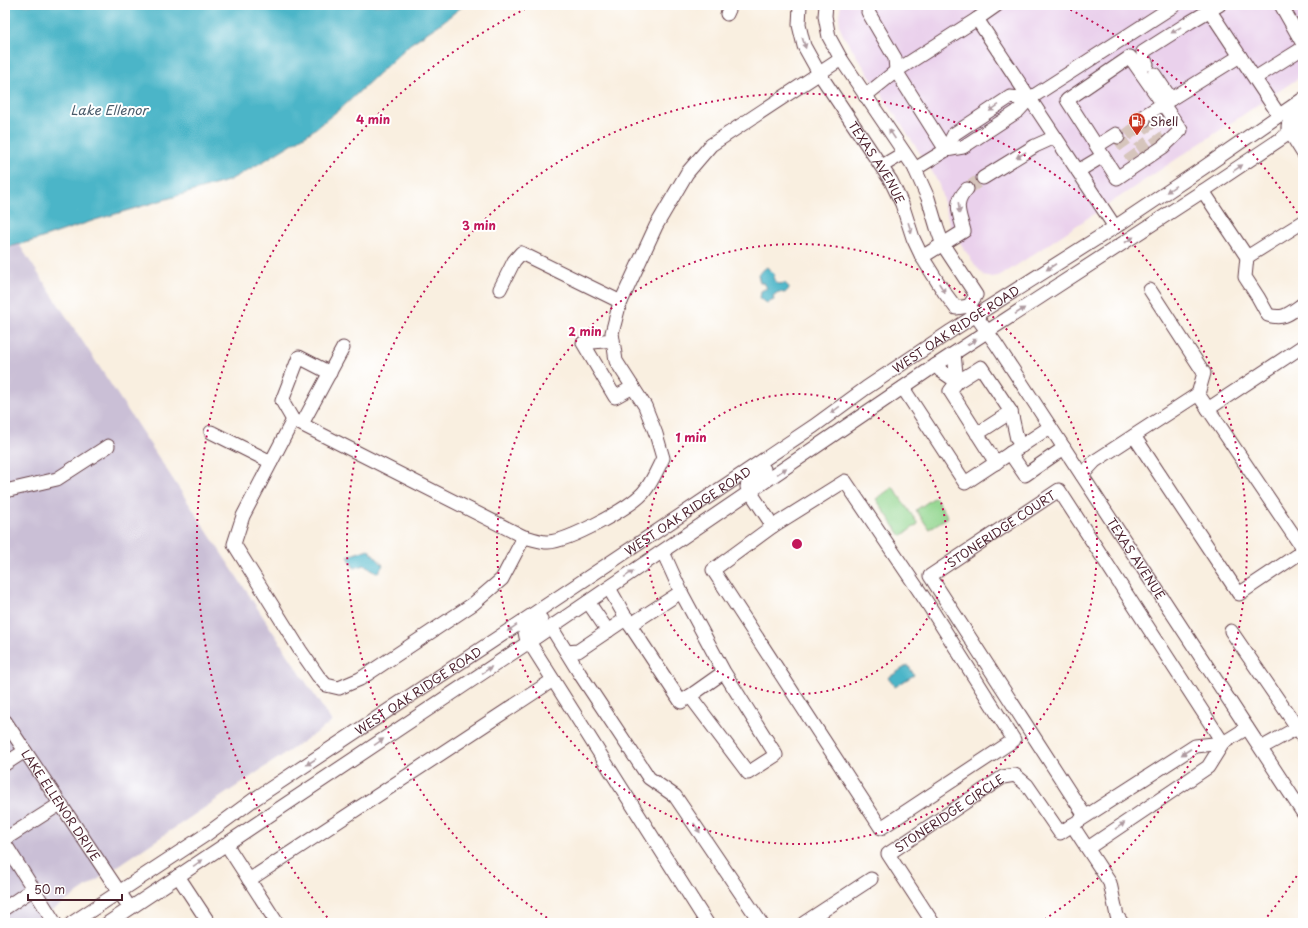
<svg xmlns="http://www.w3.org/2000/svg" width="1308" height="928" font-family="'Playpen Sans',sans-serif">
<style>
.built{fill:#ead1ec}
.industrial{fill:#cabfd6}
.green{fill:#93d68f;stroke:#6e7a5d}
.water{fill:#4bb5c8;stroke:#4a6a7a}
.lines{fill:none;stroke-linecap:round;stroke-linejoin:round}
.minor-tunnel{stroke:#d6c5bc;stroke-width:13;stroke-dasharray:13 6;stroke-linecap:butt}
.minor-casing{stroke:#643e46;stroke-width:15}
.minor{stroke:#fff;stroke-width:13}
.oneway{fill:#ae9aa0}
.ring{fill:none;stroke:#c2185b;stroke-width:2;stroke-dasharray:2 4}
.labels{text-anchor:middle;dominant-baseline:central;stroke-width:4;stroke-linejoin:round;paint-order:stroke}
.poi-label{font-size:12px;fill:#4a1f2b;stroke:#fff;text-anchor:start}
.street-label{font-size:12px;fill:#4a1f2b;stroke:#fff}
.water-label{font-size:13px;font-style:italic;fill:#4a5b6a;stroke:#fff}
.centre{fill:#c2185b;stroke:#fff;stroke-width:2}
.ring-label{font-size:12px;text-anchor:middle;font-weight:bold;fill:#c2185b;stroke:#fff;stroke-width:4;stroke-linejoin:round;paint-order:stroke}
</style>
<rect width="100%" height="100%" fill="#fff"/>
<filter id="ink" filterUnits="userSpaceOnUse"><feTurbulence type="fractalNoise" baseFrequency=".025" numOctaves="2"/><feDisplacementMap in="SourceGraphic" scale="8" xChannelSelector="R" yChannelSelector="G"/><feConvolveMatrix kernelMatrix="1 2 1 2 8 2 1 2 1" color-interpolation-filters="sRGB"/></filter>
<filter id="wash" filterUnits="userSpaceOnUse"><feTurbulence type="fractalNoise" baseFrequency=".012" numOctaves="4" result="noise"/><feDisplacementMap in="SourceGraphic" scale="16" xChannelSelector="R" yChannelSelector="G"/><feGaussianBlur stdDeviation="0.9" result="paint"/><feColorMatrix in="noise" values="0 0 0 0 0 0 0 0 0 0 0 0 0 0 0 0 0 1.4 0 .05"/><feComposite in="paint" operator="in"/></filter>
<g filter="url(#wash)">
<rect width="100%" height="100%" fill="#f9efe0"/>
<path class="built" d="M841 5H1297L1303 14V75L1008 271 998 276 992 277 985 276 978 269 964 249 950 225 939 185 933 173 843 35 840 27 839 15Z"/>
<path class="industrial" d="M5 223 332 722 33 923H5Z"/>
<g class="green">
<path d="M893 487 918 524 901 536 876 499Z"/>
<path d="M935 497 948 517 929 529 916 510Z"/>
</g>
<g class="water">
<path d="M5 5H464L440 24 410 44 346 104 311 132 264 161 228 181 95 220 36 240 5 248Z"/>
<path d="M767 267 775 275 773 278 778 284 785 283 790 288 785 293 778 292 773 296 774 300 767 303 760 299 761 291 767 288 764 283H760L758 274Z"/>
<path d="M368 549 383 565 378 573 365 565 354 568 348 556Z"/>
<path d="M908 665 914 675 895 687 888 678Z"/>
</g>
</g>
<g filter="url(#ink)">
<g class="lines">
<g class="minor-tunnel">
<path d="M1144 120 1159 141"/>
<path d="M1128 126 1146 150"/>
<path d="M1118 137 1133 158"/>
<path d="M967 189 983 178"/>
</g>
<g class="minor-casing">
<g id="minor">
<path id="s1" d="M800 5 799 25 804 46 819 73 891 181 902 204 913 238 922 257 944 292 956 308 969 306"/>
<path d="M826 5 825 16 829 37 841 59 914 167 928 198 937 228 943 245 976 295 969 306"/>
<path d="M870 5 868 12 895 58 896 71 946 150"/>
<path d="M997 5 977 19 1115 227"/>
<path d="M1206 5 1279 115"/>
<path d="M1281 5 1303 44"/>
<path d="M727 14 731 5"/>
<path d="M1147 64 1143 57V52L1190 22 1219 5"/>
<path d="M1154 74 1171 99"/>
<path d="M1255 78 1303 48"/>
<path d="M865 96 896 71 977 19"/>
<path d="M1303 111C1296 115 1287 119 1288 129L1303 153"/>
<path d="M1144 120 1142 117 1240 56"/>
<path d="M1097 146 1116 134 1118 137"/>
<path d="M946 150 954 134 1010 97 1029 99"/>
<path d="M882 166 904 153"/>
<path d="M915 169 946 150 963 147 1018 111 1029 99 1175 5"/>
<path d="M1078 171 1103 156 1117 178 1163 147 1181 130 1130 57 1067 100 1103 156"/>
<path d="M983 178 1035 146 1055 137"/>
<path d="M1203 191 1247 257 1303 222"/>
<path d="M922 257 964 231C959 212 953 204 967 189"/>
<path d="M1247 257 1245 277 1258 297 1268 315C1284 320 1290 313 1303 304"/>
<path d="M500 289 514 261 521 253 621 302"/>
<path d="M1150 290 1204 373 1198 394"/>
<path id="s2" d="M969 306 996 344 1303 813"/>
<path d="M613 340 583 343 615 397 633 387"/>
<path d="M954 354 957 382"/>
<path d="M936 365 941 371 957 382"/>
<path d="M330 373 299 357 282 401 293 420 524 537C531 538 540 542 548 542 569 541 628 509 643 493 652 483 657 470 663 458L656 434 645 406 616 361 612 333 619 306 656 226 687 173 711 145 841 59"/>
<path d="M903 388 965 483 1050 427"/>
<path d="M1208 409 1303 346"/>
<path d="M1011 412 1017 439 1022 446"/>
<path d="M293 420 243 516 234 544 300 650 318 676 326 685 339 688 360 679 473 604 502 579 524 537"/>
<path d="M302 424 343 348"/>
<path d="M211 432 271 462"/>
<path d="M977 434 1011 412 981 367 957 382 950 391 996 463"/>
<path d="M1134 436 1239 594 1303 551"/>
<path d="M1010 453 1025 475 1064 448"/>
<path d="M764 469 749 480 747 487 773 526"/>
<path d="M1082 475 1095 461 1198 394 1303 549"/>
<path d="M845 481 926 601 1014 740 881 828 713 570 773 526Z"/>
<path d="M5 491 57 479 108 446"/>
<path d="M663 552 681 592 724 672 690 696 748 773 776 755 724 672"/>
<path d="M609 588 630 625 681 702 690 696"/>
<path d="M588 602 608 631"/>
<path d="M541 619 525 632 526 637 707 923"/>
<path d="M630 625 681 592"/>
<path d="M551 627 580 674 649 778 675 796 761 923"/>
<path d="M1231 631 1303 736"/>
<path d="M567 652 578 651 627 618"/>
<path id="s3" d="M5 721 130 908"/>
<path d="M1261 748 1297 728H1303"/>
<path d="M5 764 25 751"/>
<path id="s4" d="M1085 816 930 576 1059 490 1223 743"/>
<path d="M1072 825 1110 883 1117 916 1122 923"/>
<path d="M5 839 60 804"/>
<path d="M5 844 55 923"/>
<path d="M226 844 277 923"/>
<path d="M1088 848 1208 767 1223 743"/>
<path d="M178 876 209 923"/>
<path d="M249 880 553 680"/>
<path d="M5 908 33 889"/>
<path id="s5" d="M72 923 207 834 253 800 517 625 814 426 866 388 951 331 1115 227 1203 168 1303 99"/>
<path d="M108 923 529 642 936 365 1203 191 1303 124"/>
<path d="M804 923 871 879"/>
<path id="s6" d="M933 923 888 854 1003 777 1015 775 1027 785 1060 833 1195 746 1223 743 1247 728"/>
</g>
</g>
<use href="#minor" class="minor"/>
</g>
<defs><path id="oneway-solid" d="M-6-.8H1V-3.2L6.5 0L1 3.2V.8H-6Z"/></defs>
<g class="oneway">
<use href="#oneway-solid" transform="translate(1176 30) rotate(148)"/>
<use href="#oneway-solid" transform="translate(804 43) rotate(72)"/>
<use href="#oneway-solid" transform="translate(994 108) rotate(146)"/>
<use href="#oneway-solid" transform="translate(892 134) rotate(-124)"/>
<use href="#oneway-solid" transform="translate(1021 155) rotate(149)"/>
<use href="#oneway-solid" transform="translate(1238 168) rotate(-34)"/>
<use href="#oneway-solid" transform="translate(1171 189) rotate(146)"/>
<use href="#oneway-solid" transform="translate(959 208) rotate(83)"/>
<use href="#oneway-solid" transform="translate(910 228) rotate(72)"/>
<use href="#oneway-solid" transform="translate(1129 240) rotate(-33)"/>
<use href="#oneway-solid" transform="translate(1051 267) rotate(147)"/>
<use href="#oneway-solid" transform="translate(942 288) rotate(57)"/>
<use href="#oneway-solid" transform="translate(1020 311) rotate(-33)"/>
<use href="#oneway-solid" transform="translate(972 342) rotate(-31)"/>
<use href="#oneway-solid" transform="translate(835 410) rotate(144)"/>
<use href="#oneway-solid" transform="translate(782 471) rotate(-34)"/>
<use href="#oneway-solid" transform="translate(629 574) rotate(-34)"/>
<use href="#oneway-solid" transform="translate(512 628) rotate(146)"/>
<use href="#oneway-solid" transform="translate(487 670) rotate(-34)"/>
<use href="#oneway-solid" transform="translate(379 742) rotate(-34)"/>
<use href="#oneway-solid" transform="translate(1186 752) rotate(147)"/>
<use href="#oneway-solid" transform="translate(311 762) rotate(147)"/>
<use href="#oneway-solid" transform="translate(1120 826) rotate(-34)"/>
<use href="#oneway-solid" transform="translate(697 828) rotate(56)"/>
<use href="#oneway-solid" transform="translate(198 863) rotate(-34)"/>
</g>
</g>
<g class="ring">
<circle cx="797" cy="544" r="150"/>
<circle cx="797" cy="544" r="300"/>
<path d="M552 921A450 450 0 1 1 1042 921"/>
<path d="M1300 871A600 600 0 0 1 1263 922M331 922A600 600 0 0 1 529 7M1065 7A600 600 0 0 1 1300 217"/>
</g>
<defs>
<g id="fuel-pin" transform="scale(0.9)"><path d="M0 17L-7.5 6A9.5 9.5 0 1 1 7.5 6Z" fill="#c8321e" stroke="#fff"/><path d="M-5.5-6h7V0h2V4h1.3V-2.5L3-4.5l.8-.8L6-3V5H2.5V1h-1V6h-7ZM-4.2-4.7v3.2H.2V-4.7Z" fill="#fff"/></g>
</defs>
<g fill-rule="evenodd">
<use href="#fuel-pin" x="1137" y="121"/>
</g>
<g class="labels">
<g class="poi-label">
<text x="1150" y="121">Shell</text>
</g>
<g class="street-label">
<text stroke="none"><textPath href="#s1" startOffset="179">TEXAS AVENUE</textPath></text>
<text stroke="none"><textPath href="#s5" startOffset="1065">WEST OAK RIDGE ROAD</textPath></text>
<text stroke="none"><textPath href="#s5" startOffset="741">WEST OAK RIDGE ROAD</textPath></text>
<text stroke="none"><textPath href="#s4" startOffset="371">STONERIDGE COURT</textPath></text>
<text stroke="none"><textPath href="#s2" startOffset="303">TEXAS AVENUE</textPath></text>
<text stroke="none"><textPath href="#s5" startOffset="417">WEST OAK RIDGE ROAD</textPath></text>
<text stroke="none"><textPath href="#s3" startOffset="101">LAKE ELLENOR DRIVE</textPath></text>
<text stroke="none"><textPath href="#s6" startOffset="156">STONERIDGE CIRCLE</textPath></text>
</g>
<g class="water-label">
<text x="109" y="109">Lake Ellenor</text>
</g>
</g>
<circle cx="797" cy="544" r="6" class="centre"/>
<g class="ring-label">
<text x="373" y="124">4 min</text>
<text x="479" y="230">3 min</text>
<text x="585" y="336">2 min</text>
<text x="691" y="442">1 min</text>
</g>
<rect width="1308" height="928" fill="none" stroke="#fff" stroke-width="20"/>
<path d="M28 894v6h94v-6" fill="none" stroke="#4a1f2b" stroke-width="2"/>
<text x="34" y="894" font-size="12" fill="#4a1f2b" stroke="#ffffff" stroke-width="3" paint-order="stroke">50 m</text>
</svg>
